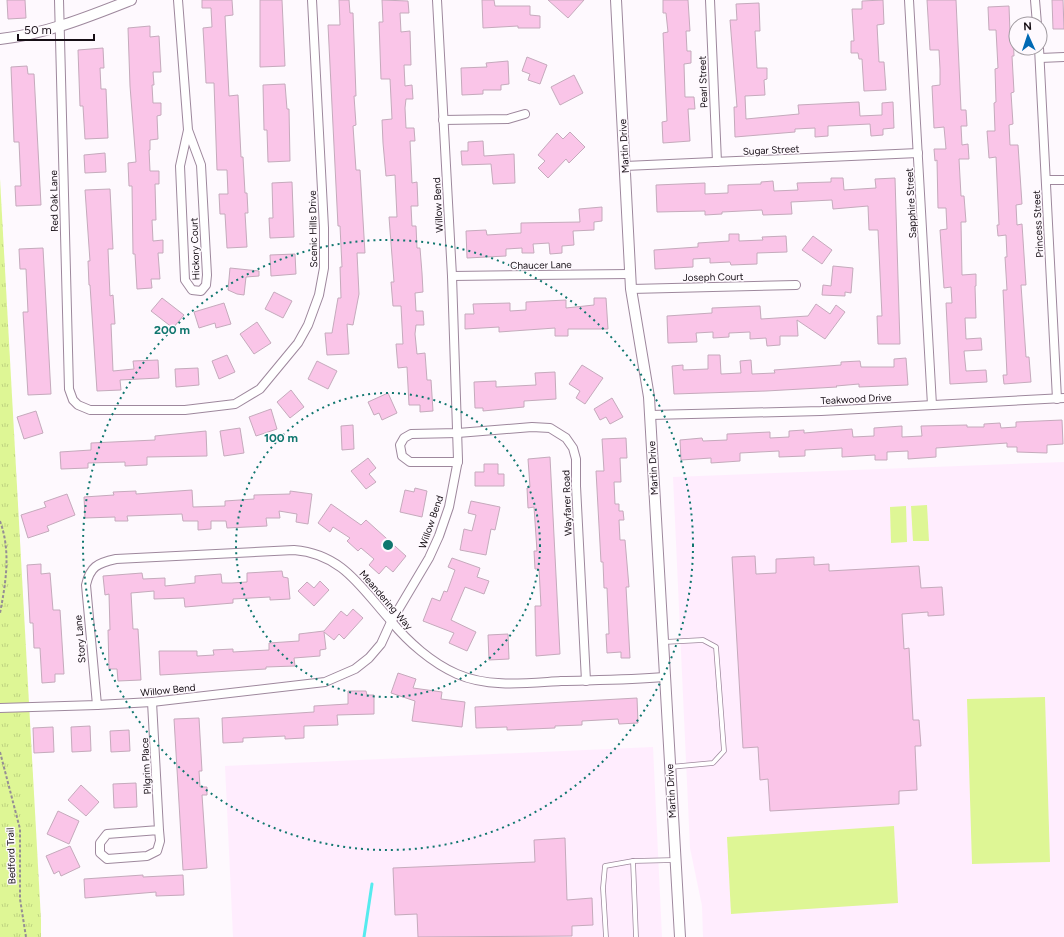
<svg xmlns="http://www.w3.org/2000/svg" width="1064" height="937" font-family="Figtree,sans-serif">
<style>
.built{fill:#ffedfe}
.grass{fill:url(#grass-tufts)}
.pitch{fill:#def695}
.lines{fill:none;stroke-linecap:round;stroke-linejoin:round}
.stream{stroke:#56ebee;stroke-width:3}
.building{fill:#fac5e8;stroke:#c5aabc}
.service-casing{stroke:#9e889d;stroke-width:5.5}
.minor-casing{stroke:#9e889d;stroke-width:10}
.tertiary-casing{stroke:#9e889d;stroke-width:12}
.path{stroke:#958e94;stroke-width:2;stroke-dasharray:3 2;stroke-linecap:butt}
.service{stroke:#fff;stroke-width:4}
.minor{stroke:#fff;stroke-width:8}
.tertiary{stroke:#fff;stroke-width:10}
.ring{fill:none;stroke:#0f766e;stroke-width:2;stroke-dasharray:2 4}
.labels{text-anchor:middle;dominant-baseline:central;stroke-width:3;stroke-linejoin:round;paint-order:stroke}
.street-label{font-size:10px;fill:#160e15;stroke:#fef9fe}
.centre{fill:#0f766e;stroke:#fef9fe;stroke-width:2}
.ring-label{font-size:12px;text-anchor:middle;font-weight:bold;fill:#0f766e;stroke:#fef9fe;stroke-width:3;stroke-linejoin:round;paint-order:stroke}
</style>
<defs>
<pattern id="grass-tufts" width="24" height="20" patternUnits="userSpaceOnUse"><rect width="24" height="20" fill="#def695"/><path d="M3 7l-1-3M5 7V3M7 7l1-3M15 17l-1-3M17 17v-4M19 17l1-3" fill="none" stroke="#bed280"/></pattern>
</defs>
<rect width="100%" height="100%" fill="#fef9fe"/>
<g class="built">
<path d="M1064 462V937H703L702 906 690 848 673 477Z"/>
<path d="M653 747 662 937H233L225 766Z"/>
</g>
<path class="grass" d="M0 179 41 920V937H0Z"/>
<g class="pitch">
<path d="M927 505 929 541H913L911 506Z"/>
<path d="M906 506 907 542 891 543 890 507Z"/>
<path d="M1045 697 1050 862 972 864 967 699Z"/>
<path d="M894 826 898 903 731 914 727 837Z"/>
</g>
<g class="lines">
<path class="stream" d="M364 937 372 884"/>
</g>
<g class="building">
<path d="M7 0H25L26 18 8 19Z"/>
<path d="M202 0H232L233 15 225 16 229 96 238 95 241 157H243L245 193H247L248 213H245L247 247 227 248 225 214H220L219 194H228L227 170H217L214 83H206L205 63 203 28 212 27 211 8H202Z"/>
<path d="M260 0H282L285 66 260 67Z"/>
<path d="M339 0H349L350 13H353L356 96H354L356 125 353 126 356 170H360L365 253H357L359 294 353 325 347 324 349 354 327 355 325 333H332L338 298H341L340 267H342L340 226H338L328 25H340Z"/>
<path d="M382 0 408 1 409 13H400L401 32 410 31 411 65H404L405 86 412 85 413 99H406L405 108 406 128H414L415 141H410L412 183 417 182 418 206H411L412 226H416L417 248H420L422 273 423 292 415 293 416 311H423L424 325H416L415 334 417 354 425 353 427 380H431L433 411 420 412V405H409L407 367 398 368 396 344H403L401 306H393L391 282H394L389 217H397L395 175 386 176 383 143 382 120 392 119 390 79H381L379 22H383Z"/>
<path d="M482 0H494L495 6H530V15L540 16V28H518V26L483 28Z"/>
<path d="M548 0H584L568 18Z"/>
<path d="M663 0H688L690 31H686L687 51H691V63L684 64 685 97H694L695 109H688L690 141 663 143 662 122 667 121 663 33 668 32 666 13H663Z"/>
<path d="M883 0 884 24 877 25 879 62H884L886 90 864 91 862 59H859L858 53H851V41H854L852 9H862V1Z"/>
<path d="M927 0H956L961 110H966L967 126H961L962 145 968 144 969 159H959L961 196H964L966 222H961L962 275 976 274V286H975L976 318H965L966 339 981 338 982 350 964 351 966 371 986 370 987 382 950 384 946 303H952L951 287 944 288 940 230 947 229 946 208H938L937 160 935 161 934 149H946L944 127 934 128 932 86 940 85V69L939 50H930Z"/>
<path d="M1052 0H1063L1064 29H1053Z"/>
<path d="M759 3 760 31H755L757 68H767V79L764 80 765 95 745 96 746 119 799 114 798 105 859 102 860 116 882 115V103L893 102 894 128 883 129V135L871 136 870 124 828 126V136L815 137V128L795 129V132L735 137 734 107H737L730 20H737L736 4Z"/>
<path d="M1009 6 1010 33H1013L1014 56H1012L1014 92 1011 93 1013 124 1009 125 1010 145H1018L1022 204 1016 205 1017 225 1022 224 1026 285H1021L1026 357H1029L1031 382 1004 384 1003 375H1007L1003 290H1007L1005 257H1007L1006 235 998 236 997 225H999L996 157 989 158 987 131H995L994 103 996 102 995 69 998 68 996 30H989L988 7Z"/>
<path d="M150 26V37L159 36 161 72H153L154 85H152L153 103H161V115L157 116 158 139 150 140V150H149L150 171H159V184H155L156 220H152L153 241 163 240V253H158L160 279H151L152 288 137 289 135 254H133L132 186H129L128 163 136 162 130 86 128 28Z"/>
<path d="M103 48 104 68H100L101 89H106L108 138 85 139 83 106H80L78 50Z"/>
<path d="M527 57 547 65 540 84 528 80 530 74 522 71Z"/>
<path d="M508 61 509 84 501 85V90H483V94L462 95 461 68 487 67 486 63Z"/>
<path d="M27 66 28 74H34L41 205 16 206 15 186H21L19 142H14L11 67Z"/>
<path d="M574 75 583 93 560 105 551 87Z"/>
<path d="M285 84 287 109H289L290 161 268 162 267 130H264L263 85Z"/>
<path d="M570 132 585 147 569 163 566 159 548 178 538 168 545 161 538 155 557 133 563 139Z"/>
<path d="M483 141 484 156 514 154 515 183 493 184 491 164 462 165 461 151H468V142Z"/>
<path d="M105 153 106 172 85 173 84 155Z"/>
<path d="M831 178H843L844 190 876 188 875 179 895 178 900 344H878L877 316H882L878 230H869L868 206 833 209 832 200 791 202 792 214 763 215 762 210 722 212V214L705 215V211L657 212 656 185 705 183V194L728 193V185L761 184V182L773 181 774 191 798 190 797 183 831 182Z"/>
<path d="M292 182 294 237 270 238 269 218H273L272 183Z"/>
<path d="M110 189 113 249H108L110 296 113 295 115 324H111L113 371 134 369 133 361 158 360 159 378 120 380 121 390 97 391 90 285H89L88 261H90L85 190Z"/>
<path d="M602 207V221L594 222V230L573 231 574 245 562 246V253L550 254 549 243 533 244 534 253H522V248L506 249V256L467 258 466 231 486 230 487 235 521 233V223L580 222 579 209Z"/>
<path d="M729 234H739V241L763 240 762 237 786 236 787 252 757 253V264L731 265 730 262 710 263V258L693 259V267L655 269 654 250 698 247V243L729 241Z"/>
<path d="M813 236 832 250 822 264 802 250Z"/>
<path d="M43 248 51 394 28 395 23 312H28L26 269H20L19 249Z"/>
<path d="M295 254 296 274 271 276 270 255Z"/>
<path d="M833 266 853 268 851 293 845 292V296L822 295 823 285 831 286Z"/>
<path d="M230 268 259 271V276L246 277 244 295 237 294 228 290Z"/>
<path d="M274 292 292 301 283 318 265 309Z"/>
<path d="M162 298 184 315 173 328 151 311Z"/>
<path d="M594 298H606L608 329H568V336H555V328L499 332V327L465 329V314H474L473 304 510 303V311L526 310V302L566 300V308L594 305Z"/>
<path d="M224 303 231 324 216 328 215 323 199 328 194 312Z"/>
<path d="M816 304 830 314 836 305 845 312 825 339 797 320 798 336H780V345L767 346 766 338 750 339V332L729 333V337L713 338V332L696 333 697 342 668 343 667 316 712 313V308L760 306 761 319 808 316Z"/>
<path d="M257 322 271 343 254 354 240 334Z"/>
<path d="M227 355 235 372 219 379 212 361Z"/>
<path d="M708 355H720L721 374 741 373 740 361 751 360 752 374 775 373 774 370 841 365V362L860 361 861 367H894V359L906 358 908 385 859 387V384L836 386 837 387 766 391 674 394 672 366 683 365V370L708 369Z"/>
<path d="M317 361 337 371 328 389 308 379Z"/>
<path d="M582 365 603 378 585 404 576 398 580 391 569 384Z"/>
<path d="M198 368 199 385 176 387 175 369Z"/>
<path d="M555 372 556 399 524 401V407L483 411V408H475L474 382 496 381V387L536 385 535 373Z"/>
<path d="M291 390 304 407 290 418 277 402Z"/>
<path d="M388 393 397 413 382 420 379 413 374 415 368 402Z"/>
<path d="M612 398 623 417 610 424 606 417 600 420 594 409Z"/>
<path d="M271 409 277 429 256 436 249 417Z"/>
<path d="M36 411 43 433 24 439 17 417Z"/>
<path d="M1062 420 1063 444 1047 445V453L1017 452V447H1007V443L936 448V457L908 459V451L887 452V460H875V455L842 457V448L805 450V456L779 457V451L740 453V461L711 463V458L681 460 680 440 702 438 703 441 727 440V434L770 432V438L789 437V431L804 430V433L852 429 853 437 874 436V428L902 426V437L922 436 921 426 967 425V427H984V424L1000 423 1001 428 1016 427V422Z"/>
<path d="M353 425 354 449 342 450 341 426Z"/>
<path d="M240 428 244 453 224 456 220 431Z"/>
<path d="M206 431 207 456 147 457V465L125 466V462L88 463V468L61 469 60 452 91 450V443L155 440V436Z"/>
<path d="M626 438 627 458H620L621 482H614L615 504H619V511H623L624 520H619L620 540H625L629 587H626L630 658H621V652L607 653 606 634H609L607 588H604L603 562H601L596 471H604L602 439Z"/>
<path d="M550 457 560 654 536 656 535 606H541L539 569H535L534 551H537L534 507 528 508 527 488 530 487 528 459Z"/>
<path d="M368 458 376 468 369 474 376 482 366 489 351 471Z"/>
<path d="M484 464H498V474H504V486H475V472H484Z"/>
<path d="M415 488 427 491 422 517 400 512 405 490 414 492Z"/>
<path d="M192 490 193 507 225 506V501L254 499V495L290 494V491L312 494 308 524 296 522 297 514 279 511 280 518H266L267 526 227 528 226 521H211V529L198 530V521H183L182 514 127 516 128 521H115V517L85 518 84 497 114 495 113 492 136 491V494Z"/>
<path d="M67 494 75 515 47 526 49 531 28 538 21 515 46 507 44 502Z"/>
<path d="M471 501 500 507 495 530 491 529 486 555 460 550 464 529 472 531 476 515 468 513Z"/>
<path d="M331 504 361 525 366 520 406 556 393 572 386 566 379 574 369 565 374 559 361 548 358 551 347 541 350 538 333 527 330 532 318 523Z"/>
<path d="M755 556 756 574 776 573V559L814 557V565L829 564V571L919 566 921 588 942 587 944 615 928 616V612L902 614 904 649 909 648 913 720H919L921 746H915L917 790 899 791V804L770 811 768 779 760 780 758 747 743 748 732 557Z"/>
<path d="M452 558 480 568 477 577 489 581 484 594 465 587 451 620 476 632 467 651 449 643 454 633 423 621 432 598 440 601 444 591 447 592 455 570 448 567Z"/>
<path d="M41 564V574L50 573 53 610H60L64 674H55V682L42 683 40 648H34L33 623H30L27 565Z"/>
<path d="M282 571 283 577 288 578 290 599 270 600V597L233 599V603L185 607 184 598 154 599V591L131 593 133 629H138L141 680 118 681 117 669H109L108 630H110L109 594 105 595 103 576 142 573 143 579 165 578V586L195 583V576L221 574 222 583H232L247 582V573Z"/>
<path d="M320 581 329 590 314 606 298 591 307 582 314 588Z"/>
<path d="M353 609 363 618 344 639 339 634 334 640 324 632 326 649 320 650V656L294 658 295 666 266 667V669L160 675 159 651H197V656L214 655 213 650 233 649V652L269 650V643L299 641V634L324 631 341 611 347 616Z"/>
<path d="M508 634 509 659 489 660 488 635Z"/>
<path d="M398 673 416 679 413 688 442 692 441 699 465 702 462 727 412 721 415 701 391 693Z"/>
<path d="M348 691H366L367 695H374V714L337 715 338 725 304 726V738L285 739V736L243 738V742L223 743 222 718 314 712V706L348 704Z"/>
<path d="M637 698 638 723 619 724 618 719 582 721V725L555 726V728L507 730V727L476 728 475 707Z"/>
<path d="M199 718 202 771H199L200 787H207V795H202L207 868 183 870 174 719Z"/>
<path d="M90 726 91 751 72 752 71 727Z"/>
<path d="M53 727 54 752 34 753 33 728Z"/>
<path d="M129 730 130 751 111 752 110 731Z"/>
<path d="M136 783 137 807 114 808 113 784Z"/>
<path d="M81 785 99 802 86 816 68 800Z"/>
<path d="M58 811 79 821 69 844 47 834Z"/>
<path d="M565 838 567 900 592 898 593 925 572 926V936L418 937 417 914 395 915 393 868 535 862 534 840Z"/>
<path d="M70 846 80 867 61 876 59 871 54 874 46 856Z"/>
<path d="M143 875V877L183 875 184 895 156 896V892L85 898 84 879Z"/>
</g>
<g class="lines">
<g class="service-casing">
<g id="service">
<path d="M664 642 703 640 716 647 724 751 713 763 670 767"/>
<path d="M606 937 603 888 605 866 633 861"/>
<path d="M636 937 633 861 675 860"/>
</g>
</g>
<g class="minor-casing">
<g id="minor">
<path d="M59 0 69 389 73 400 78 405 90 410H185L235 404 260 389 298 343 308 325 319 295 324 268V228L312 0"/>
<path d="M178 0 188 130 201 165 207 275 206 285 201 291 192 290 185 280 180 166 188 130"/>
<path d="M710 0 717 162"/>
<path d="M909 0 932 405"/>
<path d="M1035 0 1037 24"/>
<path d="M1039 48 1057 399"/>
<path d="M1040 58 1064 57"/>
<path d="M443 120 508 119 525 114"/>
<path d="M625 166 918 153"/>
<path d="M1046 180H1064"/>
<path d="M452 276 630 274"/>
<path d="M631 289 796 285"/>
<path d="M650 415 821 411 1064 398"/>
<path d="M458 462H410L402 456 400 445 404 438 411 434 458 433 532 427 550 428 566 438 573 448 576 459V486L586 681"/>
<path d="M152 702 159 830 107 834 100 843V853L107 859 147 856 157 851 160 841 159 830"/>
<path d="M97 705 86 585C90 567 97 563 116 559L294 550C343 554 361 588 391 621 408 642 432 663 457 674 489 688 527 683 561 681 596 680 630 680 664 677"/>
<path d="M0 708 97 705 152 702 325 682 355 669 369 658 381 644 391 622 429 558 439 536 449 507 458 460 452 276 437 0"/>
</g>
</g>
<g class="tertiary-casing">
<g id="tertiary">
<path d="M616 0 631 289 649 397 680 937"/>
<path d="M0 39C46 34 88 17 131 0"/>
</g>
</g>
<g class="path">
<path d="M0 521C11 551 6 582 0 613"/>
<path d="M0 752 20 829V899L26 937"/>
</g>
<use href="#service" class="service"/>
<use href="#minor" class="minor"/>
<use href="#tertiary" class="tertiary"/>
</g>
<g class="ring">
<circle cx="388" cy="545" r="152"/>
<circle cx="388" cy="545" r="305"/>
</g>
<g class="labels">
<g class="street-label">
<text transform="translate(703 82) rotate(-92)">Pearl Street</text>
<text transform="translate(624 146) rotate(-93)">Martin Drive</text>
<text transform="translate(771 150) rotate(-3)">Sugar Street</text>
<text transform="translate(54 201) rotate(-91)">Red Oak Lane</text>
<text transform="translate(911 203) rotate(-93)">Sapphire Street</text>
<text transform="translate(438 205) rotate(-93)">Willow Bend</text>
<text transform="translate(1038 224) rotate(-93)">Princess Street</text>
<text transform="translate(313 229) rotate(-91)">Scenic Hills Drive</text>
<text transform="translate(195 249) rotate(-92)">Hickory Court</text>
<text transform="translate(541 265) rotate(-1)">Chaucer Lane</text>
<text transform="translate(713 277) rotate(-1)">Joseph Court</text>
<text transform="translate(856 399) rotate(-3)">Teakwood Drive</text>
<text transform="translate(653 468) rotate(-93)">Martin Drive</text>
<text transform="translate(567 503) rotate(-92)">Wayfarer Road</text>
<text transform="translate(431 522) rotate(-71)">Willow Bend</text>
<text transform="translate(386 600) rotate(49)">Meandering Way</text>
<text transform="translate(80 639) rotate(-95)">Story Lane</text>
<text transform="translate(168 690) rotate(-6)">Willow Bend</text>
<text transform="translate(146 766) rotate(-93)">Pilgrim Place</text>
<text transform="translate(671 791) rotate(-93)">Martin Drive</text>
<text transform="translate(11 856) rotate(-92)">Bedford Trail</text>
</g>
</g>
<circle cx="388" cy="545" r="6" class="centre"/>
<g class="ring-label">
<text x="172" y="334">200 m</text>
<text x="281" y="442">100 m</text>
</g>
<g transform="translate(1028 36) rotate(357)"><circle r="19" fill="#fef9fe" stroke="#a19ba1"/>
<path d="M0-3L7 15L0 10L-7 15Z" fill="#0069b4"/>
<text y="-6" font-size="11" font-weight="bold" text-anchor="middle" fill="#160e15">N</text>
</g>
<path d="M18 34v6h76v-6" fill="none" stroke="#160e15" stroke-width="2"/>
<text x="24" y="34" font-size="12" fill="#160e15" stroke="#fef9fe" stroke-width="3" paint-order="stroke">50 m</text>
</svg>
